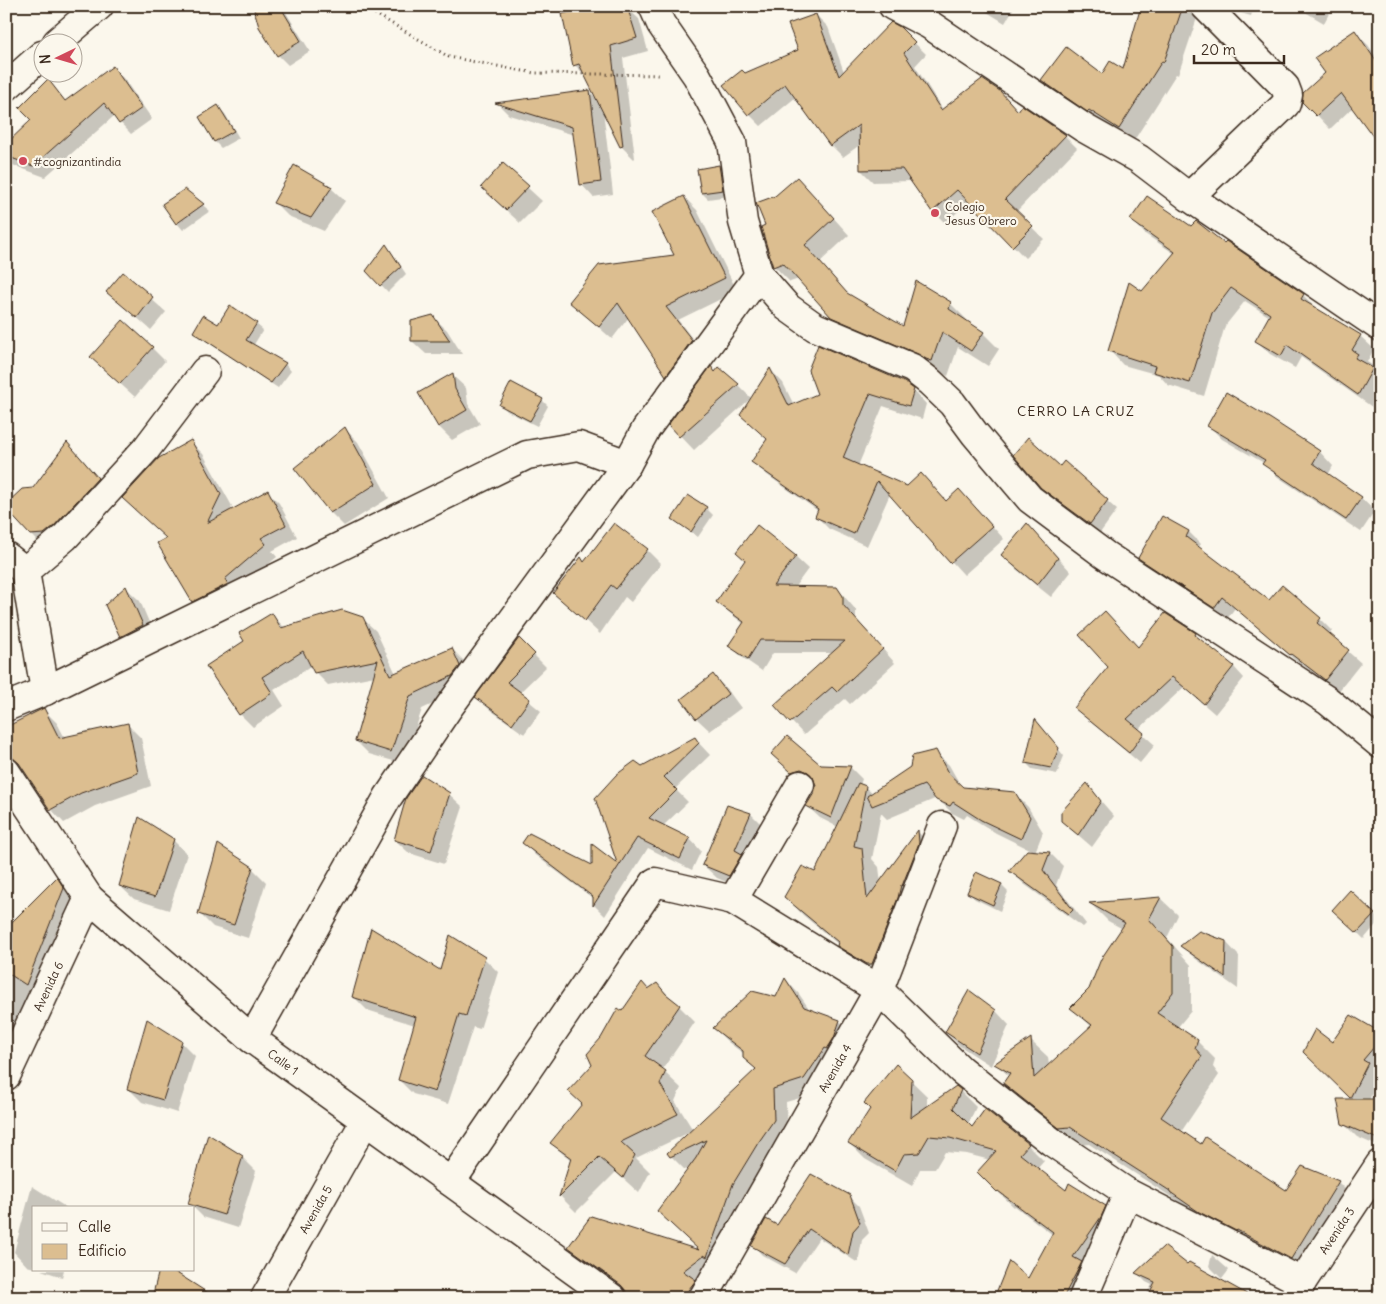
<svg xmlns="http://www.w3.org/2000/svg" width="1386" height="1304" font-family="Delius,sans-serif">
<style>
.shadow{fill:#0003}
.building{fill:#dcbe90;stroke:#3b2a1e}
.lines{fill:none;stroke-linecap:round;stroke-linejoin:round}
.minor-casing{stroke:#3b2a1e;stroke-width:31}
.path{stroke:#3b2a1e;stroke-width:3;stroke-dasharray:1 4;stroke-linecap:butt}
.minor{stroke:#fbf7ec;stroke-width:28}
.poi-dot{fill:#d1495b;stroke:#fbf7ec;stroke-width:2}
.labels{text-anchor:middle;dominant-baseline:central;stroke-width:4.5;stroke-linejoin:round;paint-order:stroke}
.poi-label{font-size:12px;fill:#3b2a1e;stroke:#fbf7ec;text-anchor:start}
.street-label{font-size:12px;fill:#3b2a1e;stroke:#fbf7ec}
.neighbourhood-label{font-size:14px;letter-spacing:1px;fill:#3b2a1e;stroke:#fbf7ec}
</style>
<rect width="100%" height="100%" fill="#fbf7ec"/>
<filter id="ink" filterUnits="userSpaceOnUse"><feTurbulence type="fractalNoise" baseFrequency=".02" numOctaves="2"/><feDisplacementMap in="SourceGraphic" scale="10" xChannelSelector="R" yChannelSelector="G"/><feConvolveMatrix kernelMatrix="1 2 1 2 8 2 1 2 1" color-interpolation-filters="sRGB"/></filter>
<g filter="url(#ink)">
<g class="shadow">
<path d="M254 6H298L285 11 310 51 288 65 278 55Z"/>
<path d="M977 6H1015L1005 23Z"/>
<path d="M1166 6H1201L1178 75 1176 74 1133 142 1103 123 1102 124 1056 94 1043 80 1102 76 1124 71Z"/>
<path d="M1227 6H1254L1251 16 1234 11Z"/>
<path d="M1295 6H1333L1324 23Z"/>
<path d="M626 7 639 19 648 51 623 58 635 158 634 159 621 146 603 110 613 194 593 197 581 184 574 135 509 115 498 104 589 91 597 99 587 77 575 65Z"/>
<path d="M816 15 828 27 844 72 899 28 926 54 915 66 943 110 1000 92 1019 112 1065 136 1077 148 1016 212 1044 239 1025 258 970 201 945 223 933 211 912 181 873 182 861 170V144L843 157 831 145 796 97 761 126 749 114 745 74 799 51Z"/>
<path d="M1355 32 1368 45 1380 62V143L1353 107 1330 129 1304 101 1326 73Z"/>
<path d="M112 68 124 79 152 119 131 134 114 116 45 177 10 164 6 160V146L32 120 48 81 66 102Z"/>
<path d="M218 107 225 114 239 138 221 148 215 142Z"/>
<path d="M1380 161V178L1372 170Z"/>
<path d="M503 165 542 201 520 223 496 201Z"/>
<path d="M719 167 726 173 729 196 708 199 702 193Z"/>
<path d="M331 188 345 201 324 231 288 216 275 203Z"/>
<path d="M184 190 210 211 183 230 177 223Z"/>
<path d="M813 195 849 235 820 262 850 297 904 328 950 303 967 320 966 322 983 333 999 349 988 366 958 347 948 376 848 333 799 279 790 282 774 266Z"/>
<path d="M684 197 697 210 737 291 678 320 704 354 679 388 667 375 629 317 612 339 570 302 676 256Z"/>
<path d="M1132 220 1191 228 1224 245 1303 295 1317 309 1360 336 1374 349 1367 362 1380 370V405L1375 402 1372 407 1301 357 1295 368 1270 354 1257 341 1270 317 1245 301 1225 326 1204 396 1168 385 1159 375 1123 365 1110 351 1142 293 1175 254 1145 234Z"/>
<path d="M386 246 392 253 406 274 388 292 368 271Z"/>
<path d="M123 274 166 312 151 330 108 292Z"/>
<path d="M433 317 447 330 462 354H426L412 341Z"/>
<path d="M256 324 263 330 253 346 285 364 291 371 278 388 201 338 194 332 218 325Z"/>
<path d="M152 348 165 361 135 397 106 371Z"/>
<path d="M711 368 716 373 738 385 751 398 694 450 670 425Z"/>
<path d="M771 370 783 383 794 405 818 394 913 390 926 404 922 419 883 406 858 466 907 487 921 474 947 502 972 504 1004 539 964 575 890 494 867 546 829 529 816 516 818 511 766 474 753 461 768 440 741 415Z"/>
<path d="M452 375 466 388 468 404 480 424 452 440 439 427 420 393Z"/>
<path d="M542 400 548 406 537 426 507 411 500 404Z"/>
<path d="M1271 420 1320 452 1333 466 1328 475 1361 498 1375 511 1361 532 1278 477 1264 463 1222 439 1208 425Z"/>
<path d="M345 429 358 442 389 498 344 526 331 513 296 468Z"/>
<path d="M191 442 203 454 232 506 230 512 267 491 279 503 297 537 272 551 277 557 236 591 205 613 193 601 167 539Z"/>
<path d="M67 444 85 462 115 498 49 553 31 534 34 490Z"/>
<path d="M1060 468 1107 501 1117 510 1100 533 1052 497 1042 487Z"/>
<path d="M688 496 706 508 713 515 698 537 674 519Z"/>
<path d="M1163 517 1189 532 1201 544 1198 548 1270 602 1320 619 1332 631 1329 635 1361 663 1338 692 1303 665 1302 666 1235 608 1227 619 1151 570 1139 558Z"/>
<path d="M614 524 647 550 661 564 631 602 625 597 600 634 555 593 581 558 585 563Z"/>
<path d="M1040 538 1071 572 1051 597 1016 569 1003 555Z"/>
<path d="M737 552 795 557 808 569 794 588H837L856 610V619L895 663 850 704 845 699 804 735 776 705 833 653H773L762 671 743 658 730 646 744 624 731 614 718 602 746 561Z"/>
<path d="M126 588 140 601 156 639 135 650 121 636Z"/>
<path d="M272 615 285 628 362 618 376 631 396 674 452 649 465 662V689L422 709 404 764 369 754 356 741 375 676 328 685 315 672 312 666 274 690 284 706 253 727 240 714 246 641Z"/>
<path d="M1195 634 1206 646 1234 667 1244 678 1215 714 1184 687 1138 730 1155 745 1140 763 1087 719 1076 708 1138 648Z"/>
<path d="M519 640 546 667 519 693 541 711 524 734 489 709 477 697Z"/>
<path d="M713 676 727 689 741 708 710 731 696 718Z"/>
<path d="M44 710 57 723 65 738 128 725 141 738 151 786 95 806 64 823 51 809 26 771 18 770 6 759V729Z"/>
<path d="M1041 727 1064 756 1057 774 1032 769 1026 763Z"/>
<path d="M695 739 710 755 675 789 688 802 663 826 690 839 701 851 692 870 648 848 605 916 594 905V899L535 855 524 843 593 867V846L620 866 597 798Z"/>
<path d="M935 752 949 765 962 788 1014 793 1028 807 1043 832 1035 852 996 833 967 815 964 819 952 813 937 798 887 819 881 813 872 859 879 867 881 883 918 832 935 849 889 981 856 963 839 945 803 915 786 897 815 874 838 827 820 818 807 806 815 793 817 786 816 782 805 784 785 766 850 767 862 779 860 785 865 787 873 794Z"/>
<path d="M1087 785 1114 816 1092 847 1062 821Z"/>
<path d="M449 794 463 807 444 864 409 853 395 840Z"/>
<path d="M727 806 751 814 764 827 743 889 717 878 703 865Z"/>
<path d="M173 840 187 854 169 910 134 899 120 886Z"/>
<path d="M1028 852 1050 853 1063 866 1056 885 1086 924 1083 927 1024 884 1011 871Z"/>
<path d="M252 868 266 882 248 938 213 927 199 913Z"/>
<path d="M57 879 70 892 77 903 6 1048V930Z"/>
<path d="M1001 885 1008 892 1000 911 975 899 968 893Z"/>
<path d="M1350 892 1380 920 1364 939 1334 910Z"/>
<path d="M1160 898 1178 915 1167 938 1191 965V1011L1177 1028 1197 1041 1215 1059 1213 1067 1219 1075 1181 1132 1201 1146 1286 1191 1303 1167 1338 1182 1356 1200 1309 1276 1189 1210 1184 1205 1089 1144 1078 1145 1022 1101 1004 1083 1009 1076 996 1064 1030 1040 1048 1057 1049 1066 1092 1027 1072 1008 1090 990 1123 929 1108 921 1091 904Z"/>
<path d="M1226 942 1239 956 1238 989 1196 959 1182 946Z"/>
<path d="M484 958 498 972 480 1029 473 1027 448 1104 413 1094 399 1080 415 1025 367 1010 353 996Z"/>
<path d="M786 980 799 994 810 1010 839 1021 853 1034 818 1093 786 1102 787 1135 706 1298H629L628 1292 583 1261 570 1247 702 1252 691 1167 685 1170 671 1156 690 1132 636 1158 650 1172 639 1193 616 1172 576 1212 561 1197 572 1162 551 1143 583 1105 594 1066 622 1012 657 984 695 1022 662 1070 681 1088 675 1101 693 1130 757 1070 744 1058V1054L728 1042 714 1028 776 998Z"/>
<path d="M970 992 996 1011 1009 1025 991 1066 960 1046 946 1032Z"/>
<path d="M1380 1034V1068L1376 1073 1380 1078 1369 1100H1380V1147L1357 1137 1343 1123 1354 1100 1304 1052Z"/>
<path d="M181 1042 195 1056 177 1113 142 1102 128 1088Z"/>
<path d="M896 1066 927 1096V1108L960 1091 976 1107 968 1125 972 1129 1028 1145 1044 1161 1037 1169 1066 1192 1105 1207 1121 1223 1087 1298H995L1028 1280 1053 1235 1015 1206 1014 1207 994 1188 990 1160 967 1154 945 1152 935 1169H920L912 1186 865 1159 849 1143 872 1109Z"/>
<path d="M242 1157 256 1171 238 1228 203 1217 189 1203Z"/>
<path d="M32 1186 67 1208H34V1268L27 1266 14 1252Z"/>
<path d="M849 1196 859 1206 869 1233 862 1240 858 1263 819 1238 795 1273 762 1255 753 1245 778 1227Z"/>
<path d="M1212 1255 1229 1270 1222 1279 1209 1266Z"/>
<path d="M41 1270H64L62 1277Z"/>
<path d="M1137 1273 1188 1298H1144L1152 1285 1146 1282Z"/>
<path d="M1376 1284 1380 1286V1298H1364Z"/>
</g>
<g class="building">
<path d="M253 6H280L301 41 277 56 259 27Z"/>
<path d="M597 6H627L637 38 611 46 623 146 620 147 579 64 573 66 562 14Z"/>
<path d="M1141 6H1183L1164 62 1162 61 1119 129 1089 110 1087 112 1041 80 1066 47 1102 74 1110 61 1123 69Z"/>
<path d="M816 14 839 76 891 22 900 27 915 42 904 53 941 110 982 79 1000 91 1018 111 1022 105 1066 135 1005 199 1033 226 1012 247 957 190 932 212 902 169 860 170 859 125 830 146 785 84 748 115 723 85 742 70 745 73 798 50 788 24Z"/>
<path d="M1355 30 1380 67V146L1341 93 1316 116 1302 102 1303 93 1325 73 1314 58Z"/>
<path d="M113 66 142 108 119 124 104 103 33 166 6 156V144L31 120 19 108 48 79 65 101Z"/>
<path d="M590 90 601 182 580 185 572 127 495 103Z"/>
<path d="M218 105 234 131 214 142 199 117Z"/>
<path d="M503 163 529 186 506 210 481 187Z"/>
<path d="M294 165 332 187 311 218 273 203Z"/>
<path d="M719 165 723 190 701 193 697 169Z"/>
<path d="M797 177 834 218 805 245 847 293 903 326 916 281 951 302 949 309 984 332 971 351 942 332 932 361 926 359 918 354 831 317 783 263 773 267 761 227 765 225 756 203 775 196Z"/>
<path d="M185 189 204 204 176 224 162 204Z"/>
<path d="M684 196 725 278 666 307 692 340 666 376 618 303 599 327 569 302 599 265 674 255 652 212Z"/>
<path d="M1147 196 1191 226 1196 221 1224 243 1226 241 1304 294 1301 299 1361 335 1352 350 1358 354 1355 358 1373 368 1358 395 1287 345 1281 356 1255 341 1270 314 1231 288 1212 313 1190 383 1153 372 1155 366 1108 351 1129 282 1142 291 1175 252 1130 220Z"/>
<path d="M386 244 401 267 380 286 366 271Z"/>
<path d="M123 272 153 297 137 318 106 292Z"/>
<path d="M230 305 257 323 246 340 286 363 271 383 193 332 203 315 218 324Z"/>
<path d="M433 315 450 341H411V321Z"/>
<path d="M123 320 153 347 120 384 90 357Z"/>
<path d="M818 345 904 382 914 389 909 406 870 394 843 458 907 486 921 473 946 501 959 489 992 526 950 563 877 481 854 534 815 517 818 509 751 462 767 439 740 415 770 368 789 406 817 394 808 370Z"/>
<path d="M711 366 715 372 719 367 739 384 679 437 668 425Z"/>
<path d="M453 373 455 389 467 410 438 427 418 393Z"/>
<path d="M511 382 543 399 530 421 499 405Z"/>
<path d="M1226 392 1271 419 1320 451 1313 463 1362 497 1346 520 1262 464 1265 460 1207 426Z"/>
<path d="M345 427 376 484 330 513 294 468Z"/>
<path d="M1028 437 1060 466 1064 461 1108 500 1090 524 1041 488 1013 455Z"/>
<path d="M191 440 221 494 207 523 268 490 286 525 261 538 266 544 225 579 228 584 192 602 157 543 166 538 122 498 159 458Z"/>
<path d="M67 442 98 478 54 526 44 534 30 535 6 509V504L22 489 33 488Z"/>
<path d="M688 495 707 507 691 532 672 519Z"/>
<path d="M1162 516 1189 531 1186 537 1269 600 1282 585 1321 618 1317 623 1349 650 1325 680 1291 654 1290 655 1222 597 1214 608 1138 558Z"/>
<path d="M614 523 648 549 616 589 611 585 585 621 553 593 581 557 584 562Z"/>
<path d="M1027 523 1058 558 1037 585 1001 555Z"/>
<path d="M757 525 796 556 773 586 837 587 843 596V605L883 649 837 692 832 687 790 723 774 705 845 641 760 640 748 659 728 646 744 622 716 602 745 560 736 552Z"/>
<path d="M126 586 143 625 120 637 105 605Z"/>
<path d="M342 610 363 617 390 675 452 648 460 666 452 676 410 696 391 752 355 741 378 660 314 673 303 651 262 677 272 693 239 715 206 666 244 641 239 633 272 613 281 628Z"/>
<path d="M1105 611 1138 647 1165 613 1196 633 1195 635 1234 666 1204 704 1172 677 1127 719 1144 733 1129 753 1074 708 1108 667 1079 635Z"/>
<path d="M519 638 535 654 507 682 530 699 512 724 475 697Z"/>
<path d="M713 674 728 694 696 719 681 699Z"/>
<path d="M44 708 59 738 128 723 138 773 81 793 50 810 19 763 13 758 6 757V727Z"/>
<path d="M1035 719 1059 748 1051 768 1025 763Z"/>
<path d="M787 736 821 765 851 766 831 818 806 806 814 793 816 786 813 777 808 772 801 769 791 772 771 754Z"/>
<path d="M695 737 699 743 664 777 677 790 649 818 690 838 680 859 637 838 593 906V897L522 843 529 833 592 865V844L617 863 595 798 616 775 635 761 642 766Z"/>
<path d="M936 750 948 773 963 787 1015 792 1030 817 1021 839 981 820 953 802 950 806 936 800 924 785 872 806 867 796 910 767 912 756Z"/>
<path d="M422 775 450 793 431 851 394 840 406 798Z"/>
<path d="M858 783 866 786 854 846 862 848 867 899 918 830 919 843 902 886 901 885 898 898 872 964H867L837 946 838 942 784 897 802 866 815 872Z"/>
<path d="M1087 783 1101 801 1078 835 1061 821V812Z"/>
<path d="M727 805 751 813 735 850 742 854 729 876 702 865Z"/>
<path d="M139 817 174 839 155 897 119 886Z"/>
<path d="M218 844 253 867 234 925 198 914Z"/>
<path d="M1027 850 1050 852 1043 870 1073 910 1069 914 1009 871Z"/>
<path d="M976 872 1002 884 993 905 967 893Z"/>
<path d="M57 877 64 888 26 985 6 972V928Z"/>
<path d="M1350 890 1375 914 1357 933 1332 910Z"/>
<path d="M1161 897 1149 919 1173 946V992L1157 1013 1198 1040 1195 1048 1202 1056 1161 1117 1201 1144 1205 1137 1286 1190 1302 1166 1339 1181 1291 1259 1237 1230 1236 1231 1199 1212 1170 1192V1191L1070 1127 1059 1128 1003 1083 1010 1073 994 1064 1031 1038 1034 1078 1092 1025 1070 1008 1089 989 1101 959 1125 923 1089 903Z"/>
<path d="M371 928 440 970 450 935 485 957 466 1016 459 1014 435 1092 398 1080 416 1017 352 997Z"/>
<path d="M1199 931 1226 941 1225 977 1180 946Z"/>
<path d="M785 978 804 1007 840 1020 834 1038 827 1049 825 1048 804 1079 773 1089 774 1120 758 1143 733 1184 707 1257 704 1255 683 1271 696 1280 682 1298H627L626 1291 621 1285 568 1247 591 1216 699 1250 657 1211 696 1158 706 1140 670 1157 667 1153 756 1069 743 1058V1051L713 1028 752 991 776 997Z"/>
<path d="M642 982 648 989 657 983 666 994 680 1005 645 1056 666 1071 660 1084 678 1114 621 1142 635 1155 623 1178 599 1157 559 1197 571 1158 550 1143 582 1104 568 1091 592 1065 587 1054 601 1038 618 1008 622 1011Z"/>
<path d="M969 990 996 1010 977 1053 945 1032Z"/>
<path d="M1351 1015 1380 1032V1040L1363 1060 1368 1063 1350 1098 1303 1052 1315 1029 1332 1042Z"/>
<path d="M147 1019 182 1041 163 1100 127 1089Z"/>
<path d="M896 1064 912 1079 910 1118 956 1086 961 1090 953 1108 972 1127 985 1109 1029 1144 1020 1154 1066 1190 1069 1183 1106 1206 1101 1217 1073 1257 1082 1262 1063 1298H994L1009 1261 1028 1278 1053 1232 998 1191 997 1192 977 1172 996 1151 950 1138 929 1136 919 1153 904 1154 895 1171 848 1143 870 1109 864 1103Z"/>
<path d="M1337 1099H1380V1140L1342 1124Z"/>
<path d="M208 1134 243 1156 224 1215 188 1204Z"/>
<path d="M811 1174 850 1195 860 1223 853 1231 848 1255 809 1229 785 1264 751 1246 766 1219 777 1225Z"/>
<path d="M1164 1246 1187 1264 1189 1262 1254 1298H1147L1155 1282 1135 1273Z"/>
<path d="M159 1270H172L216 1298H152Z"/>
</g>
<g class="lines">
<g class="minor-casing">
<g id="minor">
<path d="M653 6 661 24 697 76 732 142 743 222 759 275 787 307 815 327 912 368 930 382 952 403 975 434 1030 499 1105 555 1328 701 1380 744"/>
<path d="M893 6 930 25 1084 128 1139 159 1189 197 1380 327"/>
<path d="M57 42 99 6"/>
<path d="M6 87 42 55"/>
<path d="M1189 197 1286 104 1288 95 1285 87 1205 6"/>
<path d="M6 556 25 571 45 691"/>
<path d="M25 571 65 537 146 449 205 371"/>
<path d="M6 707 45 691 527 455 579 446 627 464"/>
<path id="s1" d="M6 772 89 898 252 1039 612 1298"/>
<path d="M733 900 800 785"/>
<path d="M252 1039 388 797 449 707 627 464 646 429 759 275"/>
<path id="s2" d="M6 1076 89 898"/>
<path d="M451 1182 655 882 733 900 879 990 961 1070 1052 1142 1128 1193 1302 1282"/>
<path id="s3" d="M265 1298 365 1121"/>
<path id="s4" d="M703 1298 879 990 942 826"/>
<path d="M1083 1298 1128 1193"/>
<path id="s5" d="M1294 1298 1302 1282 1380 1164"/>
</g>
</g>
<path class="path" d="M362 6 449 57 534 73 661 75"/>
<use href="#minor" class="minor"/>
</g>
</g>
<g class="poi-dot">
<circle cx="23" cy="161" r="5"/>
<circle cx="935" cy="213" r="5"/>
</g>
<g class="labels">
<g class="poi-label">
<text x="33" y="161">#cognizantindia</text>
<text x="945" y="206">Colegio<tspan x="945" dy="14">Jesus Obrero</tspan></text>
</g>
<g class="street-label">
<text stroke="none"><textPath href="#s2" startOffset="99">Avenida 6</textPath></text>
<text stroke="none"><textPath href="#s1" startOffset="405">Calle 1</textPath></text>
<text stroke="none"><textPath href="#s4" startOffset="265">Avenida 4</textPath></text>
<text stroke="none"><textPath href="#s3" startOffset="102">Avenida 5</textPath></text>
<text stroke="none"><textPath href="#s5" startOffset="80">Avenida 3</textPath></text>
</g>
<g class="neighbourhood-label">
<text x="1076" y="411">CERRO LA CRUZ</text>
</g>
</g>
<rect width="1386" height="1304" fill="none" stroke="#fbf7ec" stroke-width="25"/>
<rect x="12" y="12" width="1361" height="1279" fill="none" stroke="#3b2a1e" stroke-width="2" filter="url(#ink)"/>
<rect x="32" y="1206" width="162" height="65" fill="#fbf7ec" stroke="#aea59a"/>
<rect x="42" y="1223" width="25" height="8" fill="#fbf7ec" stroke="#aea59a"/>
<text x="78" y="1232" font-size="15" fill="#3b2a1e">Calle</text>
<rect x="42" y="1244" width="25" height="15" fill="#dcbe90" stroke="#aea59a"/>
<text x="78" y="1256" font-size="15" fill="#3b2a1e">Edificio</text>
<g transform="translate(58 58) rotate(265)"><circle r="24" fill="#fbf7ec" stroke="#aea59a"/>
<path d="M0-4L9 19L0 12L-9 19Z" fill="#d1495b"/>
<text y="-8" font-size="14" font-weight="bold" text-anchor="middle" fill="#3b2a1e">N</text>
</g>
<path d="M1194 55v8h90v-8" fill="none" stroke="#3b2a1e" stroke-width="2.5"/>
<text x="1201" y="55" font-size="15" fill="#3b2a1e" stroke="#fbf7ec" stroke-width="4" paint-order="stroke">20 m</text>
</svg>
